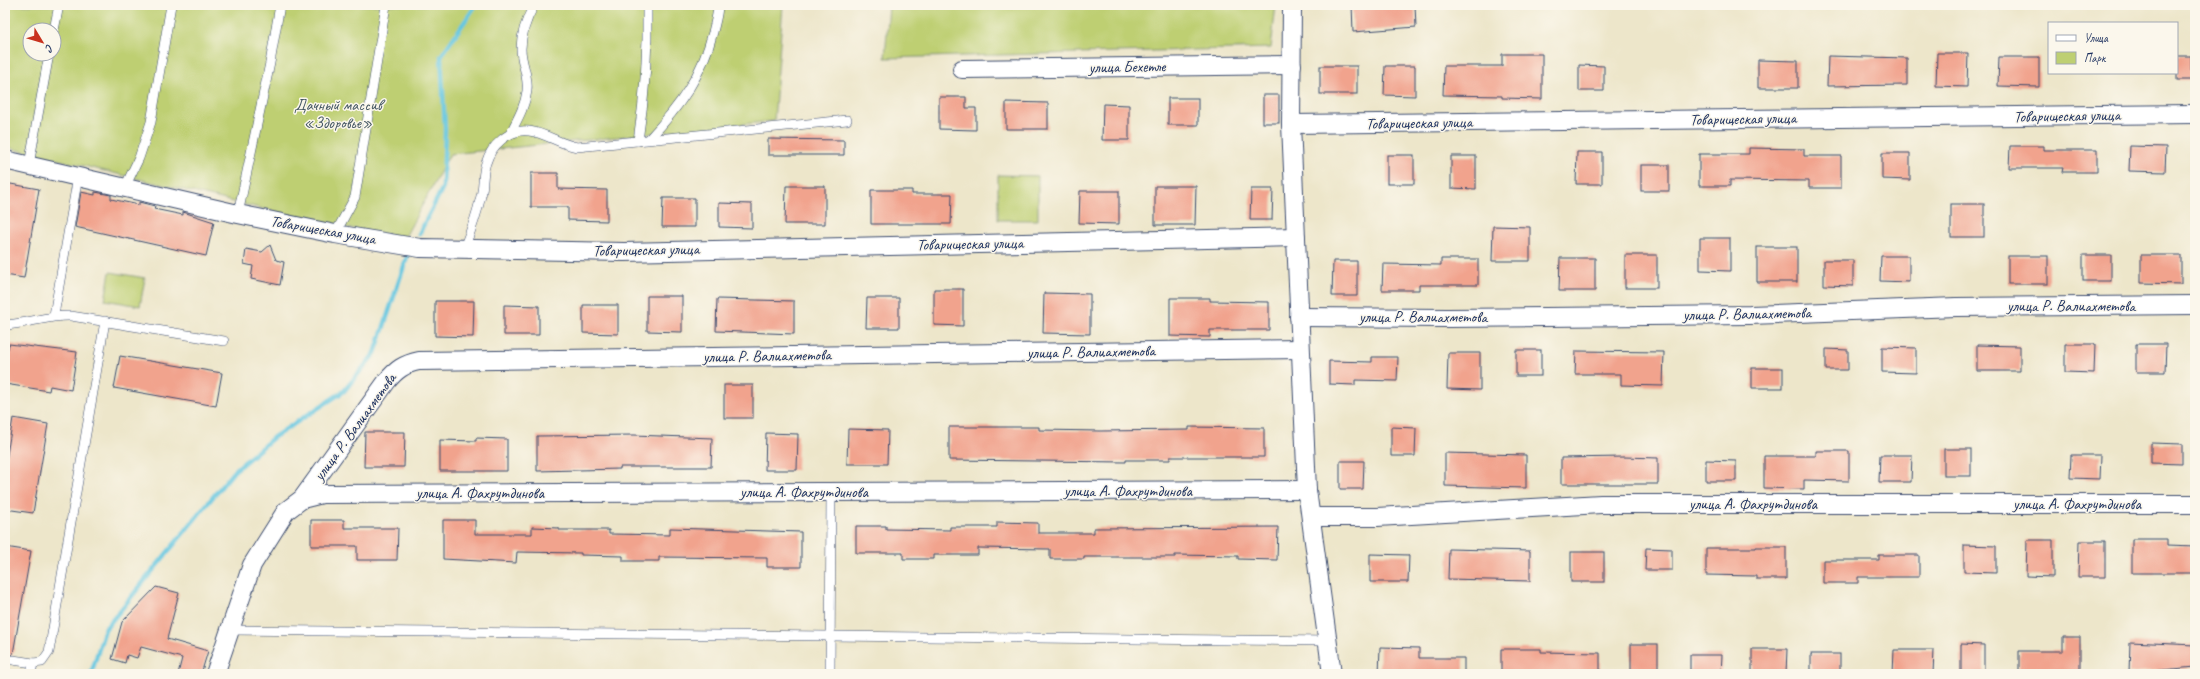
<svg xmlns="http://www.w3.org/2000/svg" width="2200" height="679" font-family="Caveat,sans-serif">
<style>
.green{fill:#becf72;stroke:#6c7f68;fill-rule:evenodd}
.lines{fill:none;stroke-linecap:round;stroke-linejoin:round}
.stream{stroke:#63c6e0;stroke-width:4.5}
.building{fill:#f1a38d}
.service-casing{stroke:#3a4a6e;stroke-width:10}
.minor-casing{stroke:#3a4a6e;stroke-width:20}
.service{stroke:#fff;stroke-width:9}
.minor{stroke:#fff;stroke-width:18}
.labels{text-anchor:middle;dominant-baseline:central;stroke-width:3;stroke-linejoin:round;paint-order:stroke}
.street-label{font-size:16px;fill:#1b2f5e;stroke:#fbf7ec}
.park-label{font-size:16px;fill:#445763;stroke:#fbf7ec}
</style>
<rect width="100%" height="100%" fill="#fbf7ec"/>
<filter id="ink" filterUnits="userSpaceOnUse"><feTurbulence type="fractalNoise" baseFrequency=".025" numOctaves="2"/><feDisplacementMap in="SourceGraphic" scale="8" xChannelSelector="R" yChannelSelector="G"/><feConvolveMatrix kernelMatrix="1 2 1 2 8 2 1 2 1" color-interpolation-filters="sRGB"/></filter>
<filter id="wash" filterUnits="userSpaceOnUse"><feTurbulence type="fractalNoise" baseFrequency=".012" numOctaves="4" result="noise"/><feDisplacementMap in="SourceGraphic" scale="16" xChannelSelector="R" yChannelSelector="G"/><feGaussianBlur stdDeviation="0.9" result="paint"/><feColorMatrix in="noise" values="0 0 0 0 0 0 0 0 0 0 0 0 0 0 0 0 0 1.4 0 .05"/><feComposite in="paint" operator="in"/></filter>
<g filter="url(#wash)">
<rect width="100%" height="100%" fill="#ede6ca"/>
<g class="green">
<path d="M5 5H783L774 121 450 154 405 237 330 225 5 147ZM30 30H54V54H30Z"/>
<path d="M889 5H1276L1271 48 885 58Z"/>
<path d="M998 175 1038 176V220H998Z"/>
<path d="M110 272 145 278 140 306 105 300Z"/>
</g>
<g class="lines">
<g class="stream">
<path d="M419 234 443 187 445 129 441 56 476 5"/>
<path d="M91 674 105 629 234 471 274 437 344 391 375 353 408 254"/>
</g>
</g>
<g id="blocks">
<g class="building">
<path d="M1352 5H1415L1416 27 1353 32Z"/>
<path d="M1937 53H1968L1967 87 1936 86Z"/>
<path d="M1502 54H1542V99L1502 98V96L1443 95 1444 66H1502Z"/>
<path d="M1828 56 1907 58V85L1827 86Z"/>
<rect x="2177" y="56" width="14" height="24"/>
<path d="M1999 57H2039V87L1998 86Z"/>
<path d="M1758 60 1798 61V88H1758Z"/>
<path d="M1579 65 1604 66V91H1579Z"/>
<rect x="1320" y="66" width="37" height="28"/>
<path d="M1385 66H1415V96L1384 95Z"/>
<rect x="1263" y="95" width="16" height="28"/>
<path d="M939 97H966V108H976V130L939 129Z"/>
<rect x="1168" y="98" width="30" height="27"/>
<path d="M1006 102 1048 103V129H1006Z"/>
<path d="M1103 104 1129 105V140H1102Z"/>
<path d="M768 139 844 140V155H768Z"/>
<path d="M2010 146H2044V150H2097V172H2062L2063 168H2009Z"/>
<path d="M2130 146 2166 147 2165 172 2129 171Z"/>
<path d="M1749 148 1804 149V156H1841V188H1809V181L1730 180V186H1699V154H1749Z"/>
<path d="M1577 152H1602V184H1576Z"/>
<path d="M1882 153H1910V180L1882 179Z"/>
<rect x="1387" y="155" width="27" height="29"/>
<path d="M1451 156H1476V189L1451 188Z"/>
<rect x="1641" y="165" width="28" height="26"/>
<path d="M531 173H558V189L607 190V221L568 220V207H531Z"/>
<path d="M5 183 39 189 24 278 5 275Z"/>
<path d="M786 186H825V224H785Z"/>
<path d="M1155 186H1196L1195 225H1155Z"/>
<path d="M1251 189H1273L1272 220H1250Z"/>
<path d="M871 190H912V194H952L951 224H871Z"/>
<path d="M1080 191H1119V224L1079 223Z"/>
<path d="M81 192 95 195V192L111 195V199L139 205V202L155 206 154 209 183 215V212L214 222 206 256 75 227Z"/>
<path d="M663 198H695V227H662Z"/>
<path d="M719 203 752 204V228L719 227Z"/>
<rect x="1951" y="204" width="33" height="33"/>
<path d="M1493 226 1530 227V261H1492Z"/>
<path d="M1700 238H1730V271L1700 270Z"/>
<path d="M270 245 276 260 284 262 280 285 251 279 253 266 244 264 246 249 262 252Z"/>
<rect x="1757" y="247" width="40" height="35"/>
<rect x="1625" y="255" width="32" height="33"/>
<rect x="2083" y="255" width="28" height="26"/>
<path d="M2141 255H2181V284L2141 283Z"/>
<path d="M1881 256H1909V282L1880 281Z"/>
<rect x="2008" y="256" width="40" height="28"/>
<path d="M1560 258H1595V291H1559Z"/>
<path d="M1441 259H1478V285H1419V290H1382L1383 264 1441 265Z"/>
<path d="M1824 260H1853V286L1824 285Z"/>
<path d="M1333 261H1357V296H1332Z"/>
<path d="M934 289H963V326L934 325Z"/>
<path d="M1044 293 1090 294V334L1043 333Z"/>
<path d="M647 296H682V332L647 331Z"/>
<path d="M867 298H899V328H866Z"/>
<path d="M1170 298H1210V301L1269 302V330H1210V337L1170 336Z"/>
<path d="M717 299 794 301V334L716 331Z"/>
<path d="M435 301H474L473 337 435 336Z"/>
<path d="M504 305 539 306V335H504Z"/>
<path d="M583 305H618V334L583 333Z"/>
<path d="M9 344 77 352 71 390 50 386 49 391 5 384V349H8Z"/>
<path d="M2065 344H2095L2094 373 2065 372Z"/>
<path d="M2136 344H2166L2165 372H2136Z"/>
<path d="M1977 345 2020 346V371H1977Z"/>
<path d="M1882 347 1916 348V373L1882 372Z"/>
<path d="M1826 349 1848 350V370H1826Z"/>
<rect x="1516" y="350" width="25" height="26"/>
<path d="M1576 351 1664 352 1663 386 1621 385V374H1575Z"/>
<path d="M1448 353H1480V390L1447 389Z"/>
<path d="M120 356 222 373 216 406 114 388Z"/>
<path d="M1372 357H1398L1397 381 1355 380V385L1329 384V361L1372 362Z"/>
<rect x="1752" y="368" width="31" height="20"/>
<rect x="724" y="385" width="29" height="33"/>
<path d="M13 418 48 424 33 513 5 509V467Z"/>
<path d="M949 427H1039V430L1100 431 1189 430V427L1264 428V457H1170V460H1126V462L949 460Z"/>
<path d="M1391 427 1416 428 1415 456H1391Z"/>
<path d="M848 429 888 430 887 464H847Z"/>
<path d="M365 432H405L404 467H364Z"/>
<path d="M766 433 798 434 797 470H765Z"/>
<path d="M634 435 712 438 711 467H620V469L537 471V436Z"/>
<path d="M476 438 507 439V471H440V440L476 441Z"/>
<path d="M2151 443 2182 444V464L2151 463Z"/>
<rect x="1944" y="449" width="27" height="27"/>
<path d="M1816 451H1849V481L1804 480V489L1764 488V456H1816Z"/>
<path d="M1445 453 1526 455V488L1445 486Z"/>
<path d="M1880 455H1912L1911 482H1879Z"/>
<path d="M2071 455H2101L2100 479 2070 478Z"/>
<path d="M1624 457 1658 458V484H1561V458Z"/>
<path d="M1706 460 1736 461V481H1706Z"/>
<path d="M1340 461H1364L1363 489H1340Z"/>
<path d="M311 520H344V528H398L397 560H357V546H311Z"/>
<path d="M443 520H475V534H532V527L559 528V530H609V534L670 535V528L801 532V567H767V558L659 557V561H623V556L581 555V553L517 552 516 563 443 559Z"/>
<path d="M997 522 1038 523V533H1094V528L1278 527 1277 560 1238 559V556L1175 555V557H1084V559H1050V549L978 548V555H934V559H903V553H856V526H886V529L950 530V527H997Z"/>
<path d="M2132 539H2167V545L2195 546V573H2132Z"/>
<path d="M2027 540H2053V577L2026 576Z"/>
<path d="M2079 541H2105V577H2078Z"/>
<path d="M1964 545 1996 546V573L1964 572Z"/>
<path d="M5 547 31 551 13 654 9 656 7 660H5Z"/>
<path d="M1756 547H1786V579H1756V576L1706 575V548H1756Z"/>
<path d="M1646 548 1672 549V570H1645Z"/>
<path d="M1449 549 1530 551V581L1448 579Z"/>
<rect x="1571" y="552" width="33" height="30"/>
<path d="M1370 554 1409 555 1408 582H1370Z"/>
<path d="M1879 555H1919V577H1858V583H1823V560H1879Z"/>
<path d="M156 587 179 593 167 639 208 651 201 674H178L182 658 141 647 137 658 127 655 125 663 112 659 122 622Z"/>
<path d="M2063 637H2080V674H2019V651H2063Z"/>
<path d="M2130 642 2195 645V667L2129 673Z"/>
<rect x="1631" y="644" width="27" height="30"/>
<path d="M1961 644 1984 645V674H1961Z"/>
<path d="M1380 647 1419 648V658H1464V674H1379Z"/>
<path d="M1501 649H1541V652L1600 653V674H1501Z"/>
<path d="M1752 649H1787L1786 674H1752Z"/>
<path d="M1894 650H1934L1933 674H1893Z"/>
<rect x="1811" y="654" width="29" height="20"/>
<path d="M1690 655H1722L1721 674H1690Z"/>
</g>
</g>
</g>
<g filter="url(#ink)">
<use href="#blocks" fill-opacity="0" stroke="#3a4a6e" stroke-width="1"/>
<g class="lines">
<g class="service-casing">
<g id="service">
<path d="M54 30 59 5"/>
<path d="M510 134C517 120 525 107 527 91 529 76 521 63 521 49 521 34 527 18 534 5"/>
<path d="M649 139C679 107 702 76 713 32 715 23 718 14 718 5"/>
<path d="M638 141C645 95 648 51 647 5"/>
<path d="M29 165 49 54"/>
<path d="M125 187 139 158 151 122 171 5"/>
<path d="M238 214 270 63 280 5"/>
<path d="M335 234 355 197 386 5"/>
<path d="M464 248C471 231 477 214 481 196 484 186 482 173 486 163 491 146 509 128 529 131 546 133 559 144 577 147L847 120"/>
<path d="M54 315 78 176"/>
<path d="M5 325C28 324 48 315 71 316L224 341"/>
<path d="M230 630 1328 641"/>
<path d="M13 660 33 663 42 662 49 652 105 321"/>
<path d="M31 674 33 663"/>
<path d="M830 674 831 492"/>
</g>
</g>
<g class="minor-casing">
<g id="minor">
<path d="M1292 5 1291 124 1307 490 1332 674"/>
<path d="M962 69 1292 65"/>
<path d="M1291 124 2195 114"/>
<path d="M5 160 238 214 335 234 420 248 624 252 1296 237"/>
<path d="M1299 317 1448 318 1750 315 1956 307 2195 305"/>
<path d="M302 499 322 494 1307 490"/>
<path d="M1311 517H1377L1601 504H2195"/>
<path d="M215 674 252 565 286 511 302 499 387 381C396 370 404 364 419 361L1300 349"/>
</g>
</g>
<use href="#service" class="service"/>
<use href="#minor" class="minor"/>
</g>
</g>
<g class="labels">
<g class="street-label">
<text transform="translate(1127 67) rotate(-1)">улица Бехетле</text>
<text transform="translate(2067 116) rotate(-1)">Товарищеская улица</text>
<text transform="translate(1743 119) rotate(-1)">Товарищеская улица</text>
<text transform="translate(1419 123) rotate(-1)">Товарищеская улица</text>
<text transform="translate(323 230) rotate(10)">Товарищеская улица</text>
<text transform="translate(970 244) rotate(-1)">Товарищеская улица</text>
<text transform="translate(646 250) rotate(-1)">Товарищеская улица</text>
<text x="2071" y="306">улица Р. Валиахметова</text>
<text transform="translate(1747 314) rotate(-1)">улица Р. Валиахметова</text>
<text x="1423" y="317">улица Р. Валиахметова</text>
<text transform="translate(1091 352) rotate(-1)">улица Р. Валиахметова</text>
<text transform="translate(767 356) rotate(-1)">улица Р. Валиахметова</text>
<text transform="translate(355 427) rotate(-54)">улица Р. Валиахметова</text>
<text x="1128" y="491">улица А. Фахрутдинова</text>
<text x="804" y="492">улица А. Фахрутдинова</text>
<text x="480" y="493">улица А. Фахрутдинова</text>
<text x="1753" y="504">улица А. Фахрутдинова</text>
<text x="2077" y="504">улица А. Фахрутдинова</text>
</g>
<g class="park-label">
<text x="338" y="105">Дачный массив<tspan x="338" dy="18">«Здоровье»</tspan></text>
</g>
</g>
<rect width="2200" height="679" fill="none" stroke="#fbf7ec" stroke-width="20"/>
<rect x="2048" y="22" width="130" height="52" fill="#fbf7ec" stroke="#a1a7b3"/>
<rect x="2056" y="35" width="20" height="6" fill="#ffffff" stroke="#a1a7b3"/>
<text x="2084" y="42" font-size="12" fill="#1b2f5e">Улица</text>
<rect x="2056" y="52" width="20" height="12" fill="#becf72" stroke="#a1a7b3"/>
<text x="2084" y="62" font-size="12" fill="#1b2f5e">Парк</text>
<g transform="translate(42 42) rotate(128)"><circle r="19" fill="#fbf7ec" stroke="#a1a7b3"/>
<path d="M0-3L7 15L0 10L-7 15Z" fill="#c8321e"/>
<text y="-6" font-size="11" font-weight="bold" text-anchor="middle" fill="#1b2f5e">С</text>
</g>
</svg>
